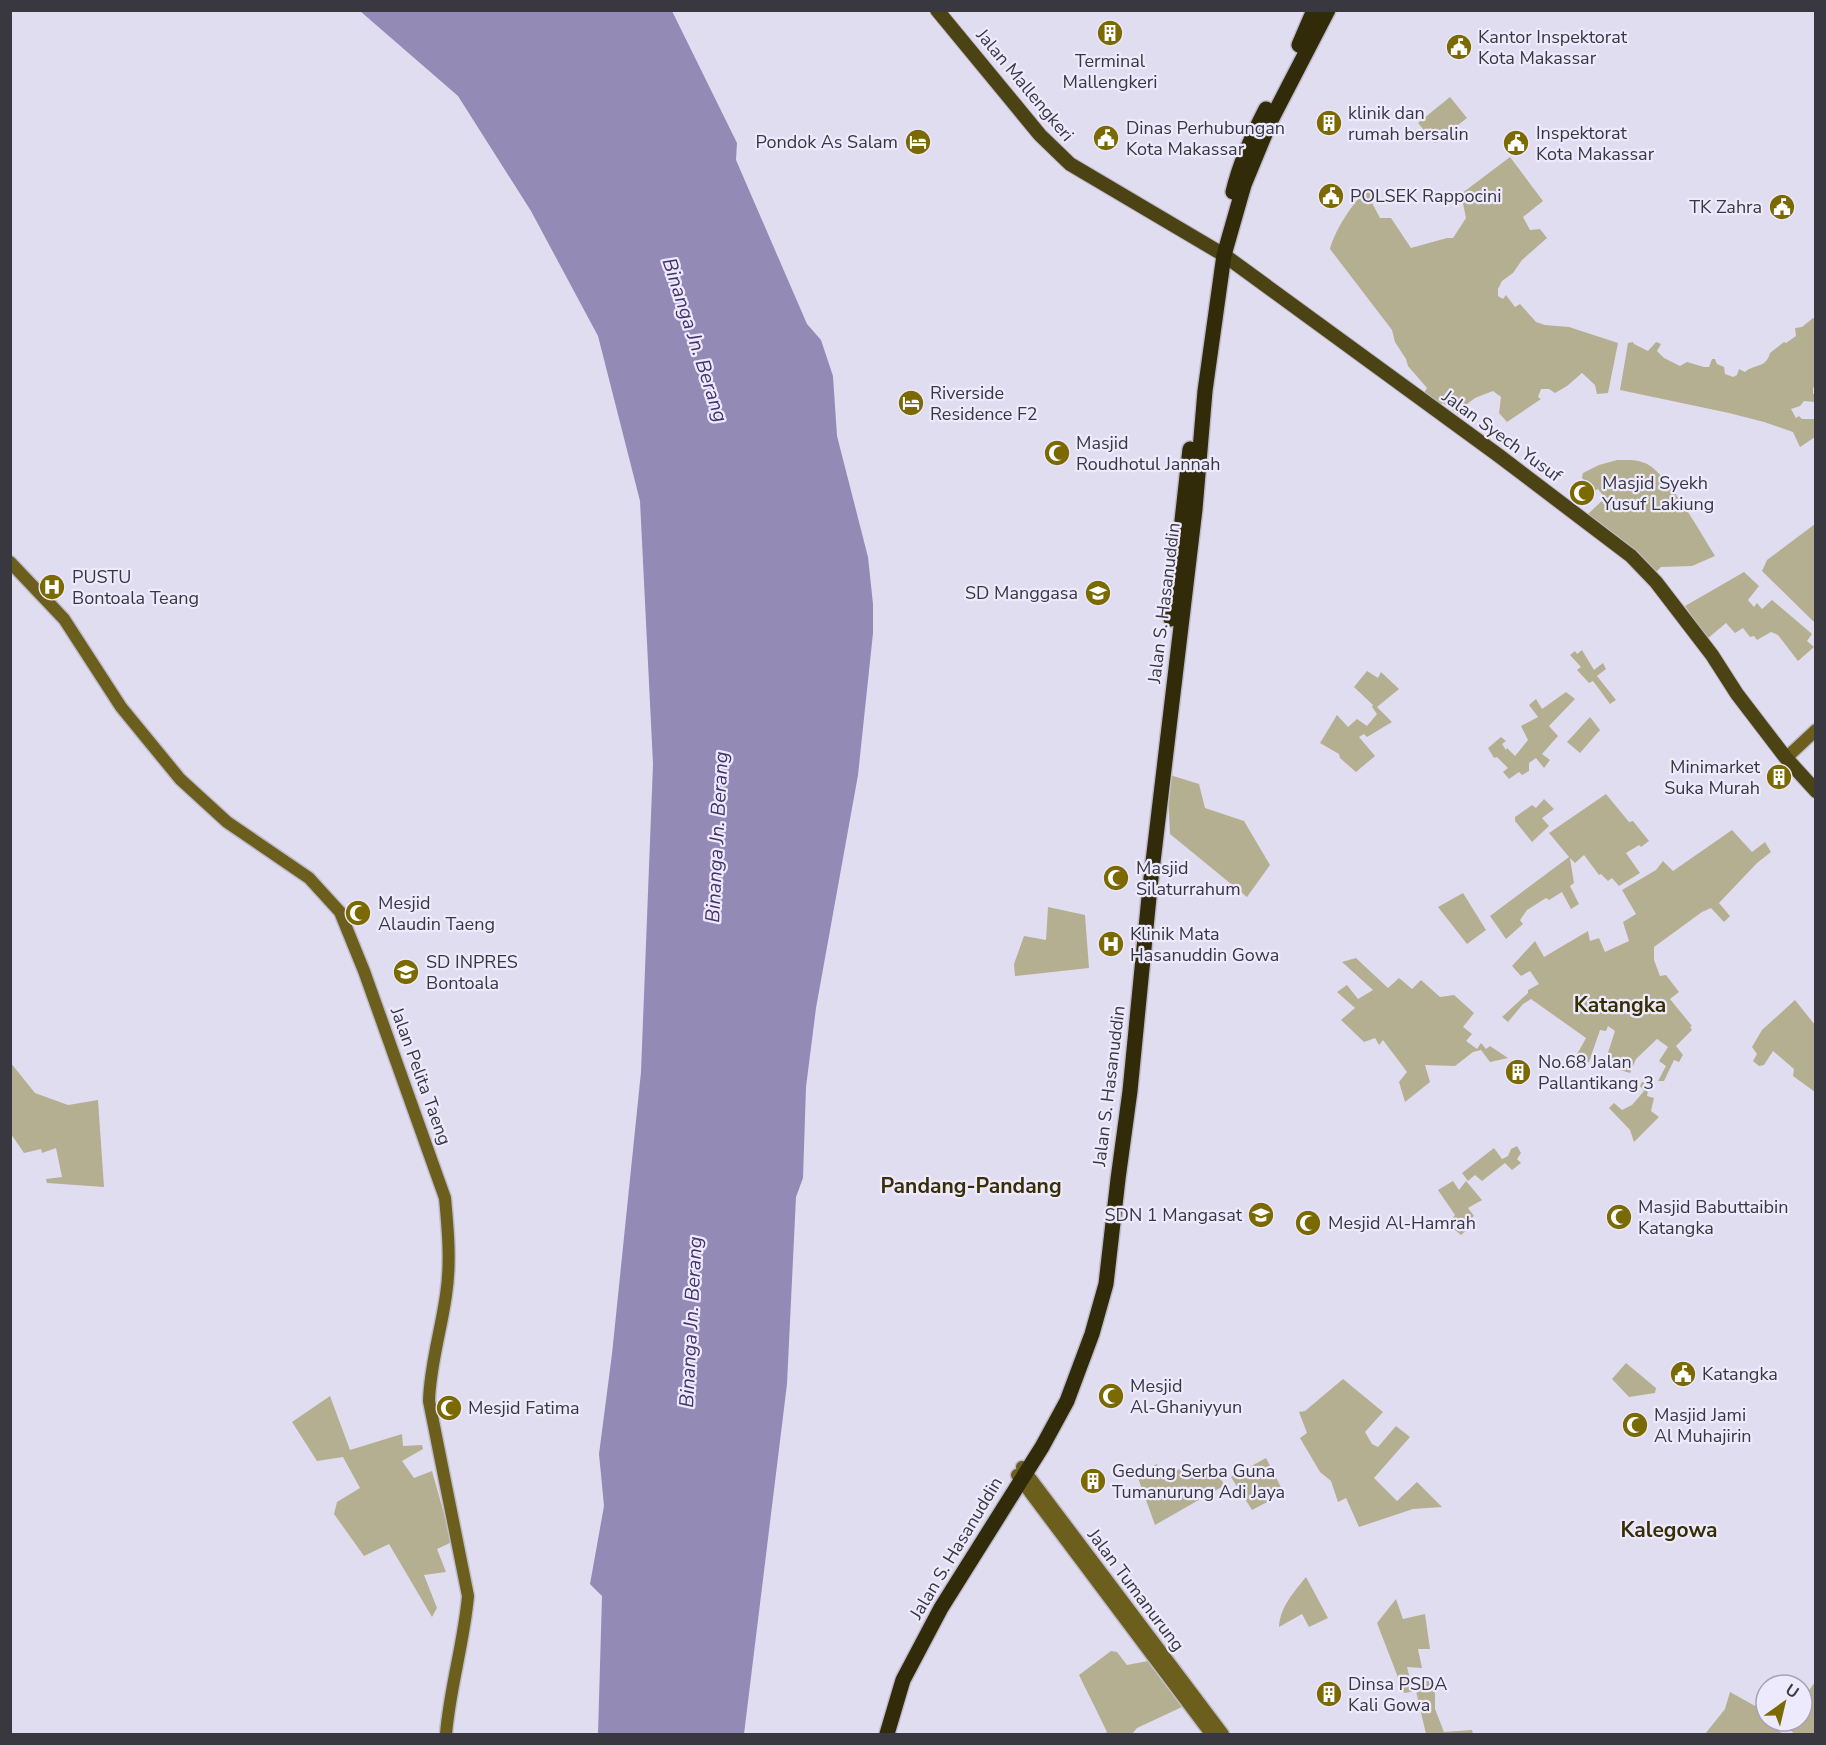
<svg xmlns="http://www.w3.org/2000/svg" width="1826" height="1745" font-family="'Nunito Sans',sans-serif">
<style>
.green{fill:#b5af92}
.water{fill:#948ab6}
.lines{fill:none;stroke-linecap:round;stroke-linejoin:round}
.secondary-casing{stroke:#bfbccd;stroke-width:15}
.primary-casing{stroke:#bfbccd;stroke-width:16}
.highway-casing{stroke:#bfbccd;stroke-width:18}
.secondary{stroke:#6c5f1d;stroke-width:12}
.primary{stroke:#4c4315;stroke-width:14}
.highway{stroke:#312b09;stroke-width:15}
.labels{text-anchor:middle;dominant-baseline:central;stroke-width:4.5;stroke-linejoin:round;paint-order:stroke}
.poi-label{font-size:18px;fill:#39373f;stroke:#eeeafe;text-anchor:start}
.street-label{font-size:18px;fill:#39373f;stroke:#eeeafe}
.water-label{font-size:20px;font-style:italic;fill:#44326b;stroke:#eeeafe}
.quarter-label{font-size:21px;font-weight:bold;fill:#372f03;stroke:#eeeafe}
</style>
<rect width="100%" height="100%" fill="#e1ddf1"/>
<g class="green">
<path d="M1450 97 1467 118 1435 143 1418 123Z"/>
<path d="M1510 157 1543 201 1523 217 1530 230 1540 229 1547 238 1522 260 1513 273 1502 281 1498 289V296L1503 299 1506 295 1515 307 1520 304 1536 322 1545 325 1569 327 1618 343 1608 393 1597 394 1595 385 1582 373 1567 386 1555 393 1549 389H1541L1538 397 1541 399 1507 422 1499 413 1501 397 1493 391 1475 398 1467 404 1466 410 1459 415 1443 403 1437 406 1421 398 1427 388 1408 366 1406 359 1395 342 1392 330 1330 249C1335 229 1353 203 1368 188L1376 192 1380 199 1372 203 1380 218H1391L1411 248 1447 238H1453L1466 218 1461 194Z"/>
<path d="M1813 318 1816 321V385L1813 388V394L1815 393V402L1804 401 1800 406 1791 409 1796 418 1799 416 1802 419H1815V437L1800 447 1793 432 1764 422 1729 413 1620 390 1628 343 1633 342 1634 344 1648 351 1656 342 1661 344 1657 351 1664 358 1680 366 1687 362 1704 367H1709L1712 359H1715L1717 364 1724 367 1725 374 1733 377 1737 375 1739 369 1745 372C1753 364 1766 369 1770 353L1784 342 1786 343 1796 336 1795 328 1802 327Z"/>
<path d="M1617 460C1626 460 1636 459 1645 463 1666 471 1702 535 1715 556L1692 566 1661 567 1656 572 1628 544 1588 514 1605 498 1598 489 1594 491 1582 478 1583 473 1599 465Z"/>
<path d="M1815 524V623L1762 571 1767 560Z"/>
<path d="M1744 572 1759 586 1748 600 1754 607 1757 603 1762 609 1772 600 1812 634 1807 641 1814 647 1798 661 1778 635 1771 632 1757 640 1754 636 1750 637 1743 628 1735 633 1726 623 1707 639 1685 606Z"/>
<path d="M1582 650 1594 670 1603 663 1606 669 1597 676 1616 700 1610 704 1593 681 1589 683 1577 670 1581 667 1570 655 1575 651 1577 654Z"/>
<path d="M1367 671 1378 678 1381 672 1399 689 1377 707 1392 722 1367 737 1364 734 1359 737 1375 756 1356 772 1340 758 1339 754 1320 743 1337 715 1348 727 1357 719 1367 726 1377 714 1372 707 1373 705 1354 687Z"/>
<path d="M1566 692 1575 699 1549 726 1558 736 1542 754 1550 760 1544 768 1536 758 1529 763V771L1522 775 1519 772 1509 779 1503 772 1508 768 1497 757 1494 758 1488 748 1501 737 1506 741 1502 744 1506 750 1507 748 1515 756 1528 740 1521 726 1538 717 1529 705 1536 699 1542 709Z"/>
<path d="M1590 717 1600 730 1580 753 1567 742Z"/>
<path d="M1167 774 1199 784 1205 808 1244 821 1270 865 1247 897 1170 834Z"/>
<path d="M1606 794 1629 822 1633 821 1649 841 1641 847 1639 845 1626 853 1640 873 1619 886 1612 878 1608 881 1601 874 1599 875 1584 855 1575 863 1570 858 1574 883 1570 886 1579 904 1571 909 1562 892 1549 900 1546 898 1527 910 1520 920 1523 924 1506 939 1490 916 1569 857 1549 833Z"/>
<path d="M1544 799 1554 809 1542 818 1549 826 1532 842 1515 821V817L1532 805 1536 808Z"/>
<path d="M1732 830 1752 852 1765 842 1771 852 1757 863 1719 903 1730 916 1724 922 1711 908 1702 912 1654 947V960L1660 976 1666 975 1679 992 1670 999 1692 1026 1690 1027 1692 1030 1676 1046 1683 1055 1679 1062 1674 1060 1664 1081H1658L1666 1066 1659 1061 1668 1047 1657 1039 1636 1059 1630 1073 1604 1065 1615 1031 1608 1026 1606 1031 1600 1030 1589 1062 1575 1058 1586 1038 1531 999 1523 1004 1508 1022 1502 1017 1528 993V990L1539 984 1530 971 1521 976 1512 966 1535 941 1544 957 1588 931 1590 941 1599 938 1605 952 1629 941 1623 922 1636 914 1622 890 1656 870 1663 861 1673 871Z"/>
<path d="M1463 893 1486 930 1467 944 1438 907Z"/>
<path d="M1048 907 1085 915 1089 968 1015 976 1014 964 1024 936 1046 940Z"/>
<path d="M1356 958 1388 988 1399 978 1412 989 1421 980 1440 997 1454 995 1474 1013 1463 1027 1472 1034 1466 1041 1477 1049 1481 1043 1486 1049 1490 1046 1508 1058 1490 1062 1481 1050 1473 1052 1455 1066 1425 1065 1430 1082 1405 1102 1399 1082 1407 1072 1383 1040 1379 1045 1375 1038 1364 1042 1341 1020 1355 1008 1337 992 1347 985 1358 999 1373 990 1342 962Z"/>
<path d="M1795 1000 1815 1025V1092L1793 1076 1794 1069 1773 1051 1764 1065 1759 1066 1753 1061 1757 1054 1752 1047 1762 1030Z"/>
<path d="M10 1062 35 1093 68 1105 98 1100 104 1187 47 1183 46 1179 62 1177 56 1148 42 1153 41 1149 24 1153 11 1134Z"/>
<path d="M1642 1082 1649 1084 1647 1096 1654 1098 1651 1111 1659 1117 1634 1142 1630 1130 1609 1108 1614 1103 1622 1110 1632 1105 1644 1091 1640 1086Z"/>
<path d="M1517 1146 1521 1153 1517 1159 1521 1163 1512 1170 1505 1163 1482 1181 1475 1175 1468 1181 1462 1173 1494 1148 1502 1159 1508 1156 1511 1149Z"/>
<path d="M1453 1181 1459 1190 1466 1181 1482 1200 1468 1208 1474 1216 1467 1222 1470 1227 1461 1235 1448 1224 1455 1215 1438 1190Z"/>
<path d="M1626 1363 1656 1388 1655 1393 1629 1397 1612 1379Z"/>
<path d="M1343 1379 1383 1412 1365 1432 1372 1444 1378 1447 1396 1426 1410 1437 1374 1478 1397 1501 1417 1482 1442 1507 1413 1509 1359 1527 1346 1498 1338 1502 1331 1481 1320 1472 1300 1438 1307 1433 1299 1412 1305 1411Z"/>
<path d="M330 1396 350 1450 402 1434 403 1446 422 1445 423 1449 402 1461 414 1478 432 1471 452 1542 437 1549 446 1572 424 1575 437 1608 432 1617 389 1544 364 1556 334 1514 337 1502 360 1488 343 1457 317 1461 292 1422Z"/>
<path d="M1266 1458 1284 1493 1252 1510 1231 1477Z"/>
<path d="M1157 1464 1162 1477 1180 1469 1187 1479 1210 1466 1225 1485 1155 1525 1137 1475Z"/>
<path d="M1306 1577 1328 1618 1309 1627 1302 1614 1279 1627C1280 1607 1294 1592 1306 1577Z"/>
<path d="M1396 1599 1403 1619 1425 1614 1430 1649H1418L1422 1668 1407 1667 1411 1683H1423L1433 1677 1435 1690V1709L1444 1732 1472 1730 1473 1734H1426L1416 1691 1404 1693 1377 1623Z"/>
<path d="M1111 1651 1117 1652 1127 1665 1148 1661 1182 1707 1137 1728 1132 1734H1104L1107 1732 1079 1675Z"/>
<path d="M1815 1682V1734H1795L1783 1725 1779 1731 1783 1734H1705L1725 1709 1730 1692 1766 1712V1721H1778L1783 1725 1786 1721H1802V1700Z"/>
</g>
<path class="water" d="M360 11H672L737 143 736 160 807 324 821 340 833 376 837 436 868 557 873 604V633L858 775 816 1008 806 1087 803 1178 796 1197 787 1384 744 1734H598L602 1596 590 1584 604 1506 599 1454 612 1354 641 1072 653 764 640 501 598 336 531 211 458 96Z"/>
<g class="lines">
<g class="secondary-casing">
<g id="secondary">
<path d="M10 562 64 619 121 707 180 779 227 822 309 878 340 912 364 971 445 1198C448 1230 451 1263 446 1295 441 1331 430 1365 429 1401L468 1596C464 1642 450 1687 446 1734"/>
<path d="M1786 758 1816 730"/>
<path d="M1022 1467 1223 1734"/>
<path d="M1017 1475 1211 1734"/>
</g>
</g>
<g class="primary-casing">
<path id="primary" d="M937 10 1040 135 1070 164 1224 255 1498 455 1631 556 1656 582 1712 655 1737 694 1786 758 1816 791"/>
</g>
<g class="highway-casing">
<g id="highway">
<path d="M1299 45 1314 10"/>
<path d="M1233 192C1240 162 1252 136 1266 109"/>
<path d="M1171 619 1190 449"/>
<path d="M887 1734 903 1680 941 1608 1042 1447 1067 1401 1092 1334 1106 1284 1118 1179 1130 1091 1150 887 1195 509 1205 391 1224 255 1244 185 1270 122 1328 10"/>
</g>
</g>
<use href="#secondary" class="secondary"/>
<use href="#primary" class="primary"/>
<use href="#highway" class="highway"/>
</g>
<defs>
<g id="building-disc" transform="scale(1.35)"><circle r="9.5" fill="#7b6a01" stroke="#eeeafe"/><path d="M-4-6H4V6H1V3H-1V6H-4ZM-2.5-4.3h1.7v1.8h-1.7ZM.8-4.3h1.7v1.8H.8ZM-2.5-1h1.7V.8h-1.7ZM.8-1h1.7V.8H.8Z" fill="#fff"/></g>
<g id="civic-disc" transform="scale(1.35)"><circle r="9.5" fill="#7b6a01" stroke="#eeeafe"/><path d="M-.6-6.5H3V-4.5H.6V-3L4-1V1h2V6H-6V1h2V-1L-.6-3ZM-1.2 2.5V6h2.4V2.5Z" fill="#fff"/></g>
<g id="hotel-disc" transform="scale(1.35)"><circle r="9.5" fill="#7b6a01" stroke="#eeeafe"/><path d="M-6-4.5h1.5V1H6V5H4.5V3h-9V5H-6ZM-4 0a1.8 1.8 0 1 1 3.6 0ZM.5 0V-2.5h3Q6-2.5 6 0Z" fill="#fff"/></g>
<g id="mosque-disc" transform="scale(1.35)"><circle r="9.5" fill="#7b6a01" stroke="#eeeafe"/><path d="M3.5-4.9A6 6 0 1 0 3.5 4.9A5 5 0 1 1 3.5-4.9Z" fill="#fff"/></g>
<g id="hospital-disc" transform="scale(1.35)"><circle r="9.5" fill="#7b6a01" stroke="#eeeafe"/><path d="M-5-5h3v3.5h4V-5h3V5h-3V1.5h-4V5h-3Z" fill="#fff"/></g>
<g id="school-disc" transform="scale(1.35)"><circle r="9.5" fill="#7b6a01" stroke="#eeeafe"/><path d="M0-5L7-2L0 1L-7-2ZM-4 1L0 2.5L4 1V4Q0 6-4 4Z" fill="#fff"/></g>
</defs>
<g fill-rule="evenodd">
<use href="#building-disc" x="1110" y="33"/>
<use href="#civic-disc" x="1459" y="47"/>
<use href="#building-disc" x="1329" y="123"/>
<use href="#civic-disc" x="1106" y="138"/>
<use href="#hotel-disc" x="918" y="142"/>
<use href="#civic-disc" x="1516" y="143"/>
<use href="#civic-disc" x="1331" y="196"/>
<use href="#civic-disc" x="1782" y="207"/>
<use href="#hotel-disc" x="911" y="403"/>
<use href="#mosque-disc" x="1057" y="453"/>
<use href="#mosque-disc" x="1582" y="493"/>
<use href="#hospital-disc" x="52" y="587"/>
<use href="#school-disc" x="1098" y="593"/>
<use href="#building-disc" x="1779" y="777"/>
<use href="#mosque-disc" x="1116" y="878"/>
<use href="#mosque-disc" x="358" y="913"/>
<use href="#hospital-disc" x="1111" y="944"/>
<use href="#school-disc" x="406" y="972"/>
<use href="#building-disc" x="1518" y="1072"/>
<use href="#school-disc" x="1261" y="1215"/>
<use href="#mosque-disc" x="1619" y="1217"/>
<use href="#mosque-disc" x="1308" y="1223"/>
<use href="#civic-disc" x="1683" y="1374"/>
<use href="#mosque-disc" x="1111" y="1396"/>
<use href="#mosque-disc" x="449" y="1408"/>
<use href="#mosque-disc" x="1635" y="1425"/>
<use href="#building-disc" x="1093" y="1481"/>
<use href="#building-disc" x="1329" y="1694"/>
</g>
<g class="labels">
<g class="poi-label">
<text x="1478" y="37">Kantor Inspektorat<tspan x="1478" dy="21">Kota Makassar</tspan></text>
<text x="1110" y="61" text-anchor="middle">Terminal<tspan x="1110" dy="21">Mallengkeri</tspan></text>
<text x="1348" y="113">klinik dan<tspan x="1348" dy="21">rumah bersalin</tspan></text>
<text x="1126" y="128">Dinas Perhubungan<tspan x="1126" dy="21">Kota Makassar</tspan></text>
<text x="1536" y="133">Inspektorat<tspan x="1536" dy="21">Kota Makassar</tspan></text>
<text x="898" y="142" text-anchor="end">Pondok As Salam</text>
<text x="1350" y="196">POLSEK Rappocini</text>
<text x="1762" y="207" text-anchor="end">TK Zahra</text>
<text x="930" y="393">Riverside<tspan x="930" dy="21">Residence F2</tspan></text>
<text x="1076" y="443">Masjid<tspan x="1076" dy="21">Roudhotul Jannah</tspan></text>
<text x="1602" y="483">Masjid Syekh<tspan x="1602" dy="21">Yusuf Lakiung</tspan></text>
<text x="72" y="577">PUSTU<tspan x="72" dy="21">Bontoala Teang</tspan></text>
<text x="1078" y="593" text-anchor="end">SD Manggasa</text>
<text x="1760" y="767" text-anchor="end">Minimarket<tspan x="1760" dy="21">Suka Murah</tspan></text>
<text x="1136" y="868">Masjid<tspan x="1136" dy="21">Silaturrahum</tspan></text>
<text x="378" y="903">Mesjid<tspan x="378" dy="21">Alaudin Taeng</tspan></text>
<text x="1130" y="934">Klinik Mata<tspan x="1130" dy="21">Hasanuddin Gowa</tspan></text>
<text x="426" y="962">SD INPRES<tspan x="426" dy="21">Bontoala</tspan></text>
<text x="1538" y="1062">No.68 Jalan<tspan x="1538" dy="21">Pallantikang 3</tspan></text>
<text x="1638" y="1207">Masjid Babuttaibin<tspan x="1638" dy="21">Katangka</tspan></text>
<text x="1242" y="1215" text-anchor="end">SDN 1 Mangasat</text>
<text x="1328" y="1223">Mesjid Al-Hamrah</text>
<text x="1702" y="1374">Katangka</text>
<text x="1130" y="1386">Mesjid<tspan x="1130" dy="21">Al-Ghaniyyun</tspan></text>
<text x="468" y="1408">Mesjid Fatima</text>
<text x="1654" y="1415">Masjid Jami<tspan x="1654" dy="21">Al Muhajirin</tspan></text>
<text x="1112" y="1471">Gedung Serba Guna<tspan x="1112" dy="21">Tumanurung Adi Jaya</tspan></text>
<text x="1348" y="1684">Dinsa PSDA<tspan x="1348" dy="21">Kali Gowa</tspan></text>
</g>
<g class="street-label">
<text transform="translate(1025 85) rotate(50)">Jalan Mallengkeri</text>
<text transform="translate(1502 436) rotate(36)">Jalan Syech Yusuf</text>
<text transform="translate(1164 603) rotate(-83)">Jalan S. Hasanuddin</text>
<text transform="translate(421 1076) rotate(70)">Jalan Pelita Taeng</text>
<text transform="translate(1109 1086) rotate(-83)">Jalan S. Hasanuddin</text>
<text transform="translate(956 1548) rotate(-59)">Jalan S. Hasanuddin</text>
<text transform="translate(1136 1590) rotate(53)">Jalan Tumanurung</text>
</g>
<g class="water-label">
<text transform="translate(695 340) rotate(72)">Binanga Jn. Berang</text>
<text transform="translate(717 837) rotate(-87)">Binanga Jn. Berang</text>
<text transform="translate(691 1322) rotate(-87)">Binanga Jn. Berang</text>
</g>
<g class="quarter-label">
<text x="1620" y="1005">Katangka</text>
<text x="971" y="1186">Pandang-Pandang</text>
<text x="1669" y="1530">Kalegowa</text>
</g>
</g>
<rect width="1826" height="1745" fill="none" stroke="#39373f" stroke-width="24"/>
<g transform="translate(1784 1703) rotate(34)"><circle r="28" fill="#eeeafe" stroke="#a6a2b2" stroke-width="1.5"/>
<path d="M0-4.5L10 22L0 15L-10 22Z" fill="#7b6a01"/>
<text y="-9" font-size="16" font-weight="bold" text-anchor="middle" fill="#39373f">U</text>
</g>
</svg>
